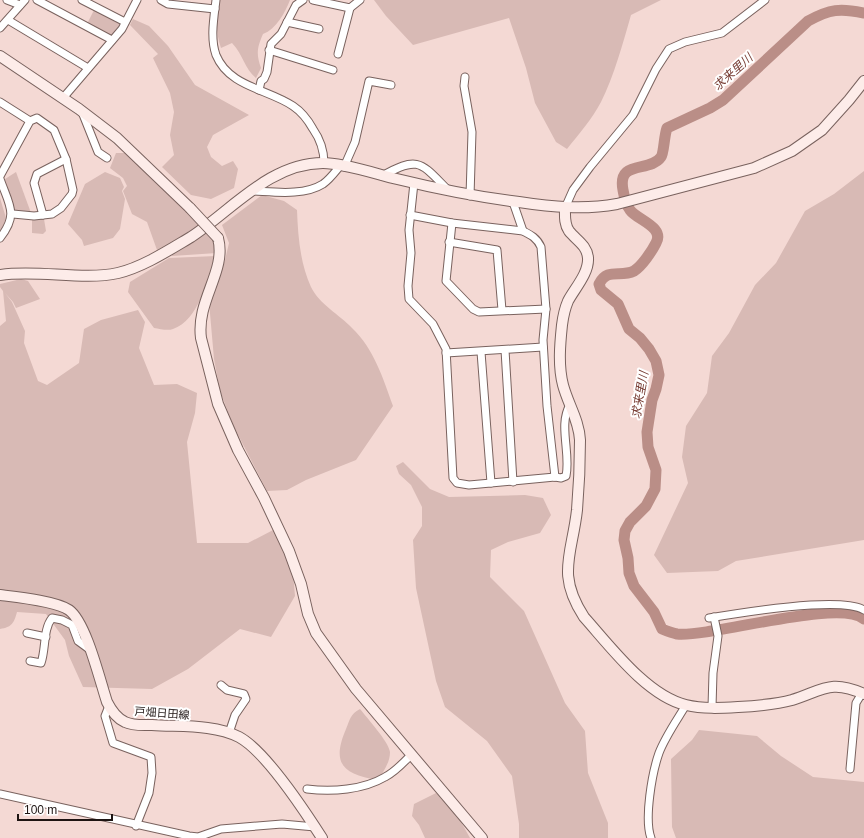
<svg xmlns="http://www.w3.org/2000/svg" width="864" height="838" font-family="Helvetica,'Noto Sans JP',sans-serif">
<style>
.green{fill:#d8bab5}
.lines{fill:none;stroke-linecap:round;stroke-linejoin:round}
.river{stroke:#ba8e87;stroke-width:11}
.street-casing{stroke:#79625e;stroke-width:9}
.secondary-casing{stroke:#79625e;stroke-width:12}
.street{stroke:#fff;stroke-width:7}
.secondary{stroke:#fdece9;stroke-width:10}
.secondary-bridge-casing{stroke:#79625e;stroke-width:12;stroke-linecap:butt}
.secondary-bridge{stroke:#fdece9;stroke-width:10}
.labels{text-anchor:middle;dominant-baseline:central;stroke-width:4;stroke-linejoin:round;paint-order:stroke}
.street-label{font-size:11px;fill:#1d1412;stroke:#fff}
.water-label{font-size:12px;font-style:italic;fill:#763b32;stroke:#fff}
</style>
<rect width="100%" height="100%" fill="#f4d9d4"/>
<g class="green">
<path d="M219 0H290C285 13 276 29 263 34 257 48 256 54 261 68L256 78C244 68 244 56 232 43L221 48C215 32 217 16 219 0Z"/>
<path d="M374 0H661L631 15C623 43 614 76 601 102 592 119 579 134 567 149L556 142 535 103 526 68 509 18 413 45 386 16Z"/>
<path d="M94 10 121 23 111 37 87 24Z"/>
<path d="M133 19 149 26 168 46 195 85 249 115 213 135 207 147 211 157 222 166 233 161 238 169 234 188 211 199 191 195 162 167 174 155 170 135 174 112 170 93 153 58 158 54 130 25Z"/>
<path d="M116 153H130L202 225 188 235 157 250 147 222 132 214 123 191 127 186 123 178 110 168Z"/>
<path d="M864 171V540L736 561 718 571 667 573 654 555 688 483 682 457 686 426 707 393 712 356 729 333 755 285 776 263 805 211 834 194Z"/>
<path d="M16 172 31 213 13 212 2 181Z"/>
<path d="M105 172 120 178 124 187 122 191 125 199 120 229 113 238 84 246 82 240 68 224 85 184Z"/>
<path d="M262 195 284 201 297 210C298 236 300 263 311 287 319 304 340 315 352 328 374 349 383 378 393 406L356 460 306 480 287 490 267 491 233 425 220 391 214 359 209 302 225 260 229 243 222 225Z"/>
<path d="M0 198 6 218 0 233Z"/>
<path d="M32 218 44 219 46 231 43 234 32 233Z"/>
<path d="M206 230 215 240 217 253 172 256 171 251Z"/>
<path d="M216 256C208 279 198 321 173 329 168 331 160 329 154 328L128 292 130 282 169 258Z"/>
<path d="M21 279 28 281 40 299 16 308 13 302 5 293 12 302 25 331 24 343 38 381 47 385 79 363 84 329 101 320 138 310 145 322 139 348 154 385 177 384 197 393 195 413 187 442 197 543H248L275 529 293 573 295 596 271 637 240 629 188 669 152 689 83 687 69 656 65 640 46 614 17 612C14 623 12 627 0 629V326L6 321 3 291 0 287V284Z"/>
<path d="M403 462 430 489 449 497 525 495 543 498 551 515 540 533 508 542 491 550 490 577 524 611 565 703 585 731 588 773 608 823V838H519V824L512 776 487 741 445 707 436 681 416 588 413 540 422 526V507L411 485 399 474 396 466Z"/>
<path d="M360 709C367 718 389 742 390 752 390 763 383 772 378 780 343 774 331 764 346 729 350 720 350 714 360 709Z"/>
<path d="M699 730 757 736 781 756 813 777 864 782V838H676L672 827 671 759 692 740Z"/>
<path d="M436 793 460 820 470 838H425L419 825 412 816 414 804Z"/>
</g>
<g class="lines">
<path class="river" d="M864 13C840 8 830 9 808 21L723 100 710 108 667 128C664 136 664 153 661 157 650 173 617 159 623 190 624 196 627 206 630 210 637 220 665 227 656 243 652 251 642 266 634 271 620 278 608 267 599 284L601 290 618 304 629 329 640 338 649 349 656 361 659 375 656 389 652 400 647 432 648 447 656 470 655 489 646 506 630 522 625 531 624 540 628 558 629 573 634 586 654 612 662 629C667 631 672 633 677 634 714 637 839 598 864 619"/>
<g class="street-casing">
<g id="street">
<path d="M7 0 20 5"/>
<path d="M37 0 112 40"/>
<path d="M82 0 125 22"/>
<path d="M161 0 168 4 215 9"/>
<path d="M216 0C214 17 210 38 216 55 229 87 268 89 293 106 302 112 308 120 313 129 320 139 324 151 324 163"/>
<path d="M313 0 350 8 360 0"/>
<path d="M8 20 88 68"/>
<path d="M287 22 319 29"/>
<path d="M0 28 25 0"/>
<path d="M269 50 333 70"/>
<path d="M338 54 350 8"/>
<path d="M465 77 464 86 472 132 470 196"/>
<path d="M259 90 261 81 264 79 267 72 271 44 281 34 296 5 303 0"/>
<path d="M63 98 122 29 137 0"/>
<path d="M0 102 30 121"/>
<path d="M82 112 98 152 107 158"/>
<path d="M344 167 355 142 369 81 391 85"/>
<path d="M0 176 30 121 37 118 54 130 66 159 73 190 72 194 61 208 52 214 34 216 13 214"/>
<path d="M382 176C419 155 421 163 448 190"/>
<path d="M0 179C9 205 19 214 0 238"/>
<path d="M414 183 409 230 411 253 408 286 409 299 433 324 446 349 453 478 457 483 469 485 555 477 561 478 566 476C571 454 558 424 570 405"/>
<path d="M253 191C275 192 304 196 323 184 330 179 335 172 340 166"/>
<path d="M513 202 523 231"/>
<path d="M565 208 573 190 590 167 633 115 656 69 669 49 685 42 722 33 765 0"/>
<path d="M43 215 34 183 37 174 66 159"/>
<path d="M410 215 452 223 523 231C531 235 537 238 541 247L546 309 543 340 547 406 555 477"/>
<path d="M452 223 446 281 473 309 479 312 546 309"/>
<path d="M449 242 497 250 502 310"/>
<path d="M505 350 513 482"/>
<path d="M481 352 491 483"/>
<path d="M446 353 543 347"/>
<path d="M709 618C738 613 841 596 864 610"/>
<path d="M27 633 46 637"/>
<path d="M30 661 41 663C46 649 43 629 52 618L62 620 72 625 78 641 89 649"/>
<path d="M221 685 227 690 244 694 246 699 235 715 229 733"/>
<path d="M109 706 105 716 113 743 151 757 152 773 149 793 136 826"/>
<path d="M712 707 713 673 718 636 714 617"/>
<path d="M850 769 856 703 862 693"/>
<path d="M307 789C332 792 363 790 385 777 395 772 403 763 411 755"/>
<path d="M0 794 189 836 198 837 221 829 282 824 315 827"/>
<path d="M651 838C644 819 652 773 659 753 665 737 677 720 686 705"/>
</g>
</g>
<g class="secondary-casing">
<g id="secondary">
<path d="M0 56 79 109 117 138 190 208"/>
<path d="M565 208C565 215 564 224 569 231 576 240 587 245 588 258 589 273 575 288 568 301 565 308 563 317 562 325 560 344 558 366 563 385 568 404 579 420 580 440 580 463 579 487 577 510 572 555 556 574 584 617 610 646 647 696 686 705 703 709 721 708 738 707 756 706 774 705 792 700 823 690 831 679 864 694"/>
<path d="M218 238C227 271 196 300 201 338L218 404 238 450 264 498 289 551 301 584 308 614 316 633 356 689 482 838"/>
<path d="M0 275C38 269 82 281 118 273 143 267 169 250 191 237 232 210 270 163 323 163 344 163 376 174 397 179 438 189 478 197 519 202 552 207 584 210 617 204L754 168 792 151 822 130 849 100 864 81"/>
<path d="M0 595C16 597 56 601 69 610 86 622 100 681 107 702 111 710 116 718 125 722 133 726 143 725 152 725 180 727 214 724 239 737 265 751 306 813 322 838"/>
</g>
</g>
<use href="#street" class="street"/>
<use href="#secondary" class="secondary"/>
<g class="secondary-bridge-casing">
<path id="secondary-bridge" d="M190 208 218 238"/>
</g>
<use href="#secondary-bridge" class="secondary-bridge"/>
</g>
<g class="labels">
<g class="street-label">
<text transform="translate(162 713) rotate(4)">戸畑日田線</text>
</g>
<g class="water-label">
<text transform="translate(733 72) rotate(-42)">求来里川</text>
<text transform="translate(640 395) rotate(-80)">求来里川</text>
</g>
</g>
<path d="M18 814v6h94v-6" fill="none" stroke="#1d1412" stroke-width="2"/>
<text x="24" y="814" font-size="12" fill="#1d1412" stroke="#ffffff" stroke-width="3" paint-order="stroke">100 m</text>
</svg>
